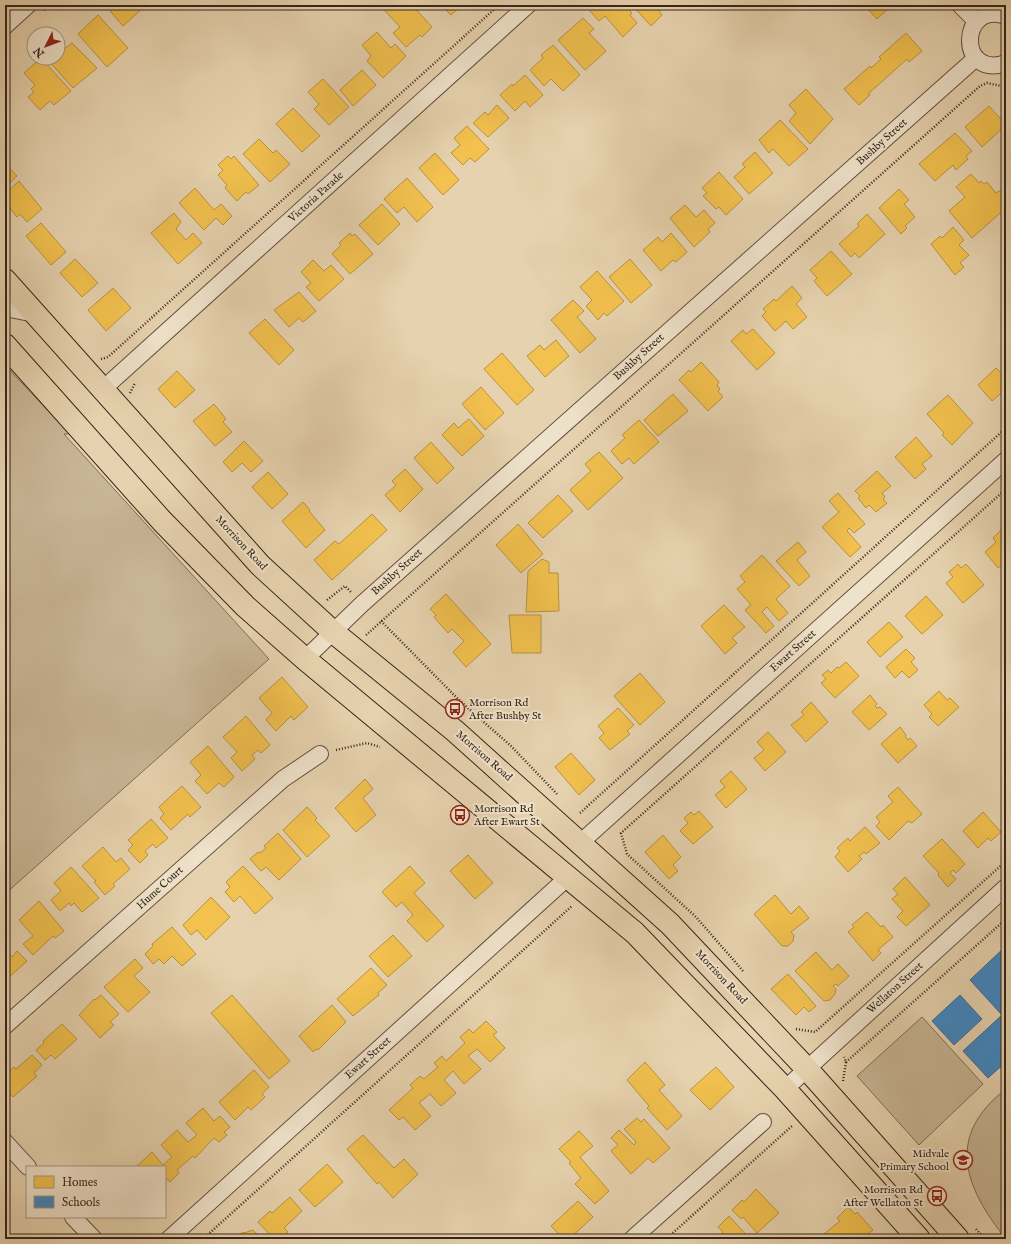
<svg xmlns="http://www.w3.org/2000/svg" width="1011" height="1244" font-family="'IM FELL English',serif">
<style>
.green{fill:#c8b595;stroke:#7f6d58}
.homes{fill:#f2c14e;stroke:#ba923f}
.schools{fill:#3f88c5;stroke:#3c6a92}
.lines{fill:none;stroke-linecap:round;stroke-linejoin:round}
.street-casing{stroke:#625040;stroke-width:18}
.primary-casing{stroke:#36251b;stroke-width:24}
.path{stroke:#36251b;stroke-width:2.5;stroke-dasharray:1 2;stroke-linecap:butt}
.street{stroke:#efe2ca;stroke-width:16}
.primary{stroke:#e6d2ae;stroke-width:22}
.labels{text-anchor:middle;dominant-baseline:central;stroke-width:4;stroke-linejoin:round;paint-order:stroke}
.street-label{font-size:11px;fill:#36251b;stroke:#efe2ca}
.poi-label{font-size:11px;fill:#36251b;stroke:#efe2ca;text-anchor:start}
</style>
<rect width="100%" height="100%" fill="#e6d2ae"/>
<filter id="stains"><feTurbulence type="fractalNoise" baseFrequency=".005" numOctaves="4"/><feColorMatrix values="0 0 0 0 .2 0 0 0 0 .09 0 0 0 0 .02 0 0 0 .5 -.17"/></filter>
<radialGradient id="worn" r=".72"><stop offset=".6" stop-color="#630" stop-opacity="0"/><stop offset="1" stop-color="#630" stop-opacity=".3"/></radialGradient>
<g class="green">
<path d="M5 365 70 434H64L269 659 5 894Z"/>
<path d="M922 1017 983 1084 919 1145 857 1076Z"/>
<path d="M1006 1089V1239C964 1187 945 1136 1006 1089Z"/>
</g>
<g class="homes">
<path d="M107 5H146L123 26 106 6Z"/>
<path d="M391 5H412L432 27 422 37 420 35 406 47 393 33 400 27 385 11Z"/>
<path d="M436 5H462L451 15 444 8 441 10Z"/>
<path d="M594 5H624L632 13 630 15 637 23 623 37 605 16 599 21 589 10Z"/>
<path d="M632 5H656L655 6 662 15 651 26Z"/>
<path d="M864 5H892L877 19Z"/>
<path d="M98 15 128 48 107 67 78 34Z"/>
<path d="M583 18 594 29 589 33 606 51 585 70 558 40Z"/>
<path d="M377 32 391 48 395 44 406 56 383 78 367 61 371 56 362 45Z"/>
<path d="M906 33 922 51 909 62 907 59 868 94 870 95 859 105 844 89 870 66 871 68 881 59 879 57Z"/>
<path d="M72 43 97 68 73 88 47 59 58 58V49L61 52Z"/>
<path d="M553 45 580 75 563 91 551 79 544 86 530 70 543 58 541 55Z"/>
<path d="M41 58 71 91 54 105 50 101 40 110 28 97 34 92 31 89 35 85 24 73Z"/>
<path d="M362 70 376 85 353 106 340 90Z"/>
<path d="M525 75 543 95 530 107 525 101 515 111 500 95 512 84 513 86Z"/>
<path d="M323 79 349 107 329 125 314 109 319 104 308 92Z"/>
<path d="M806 89 833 119 810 144 789 121 796 113 789 105Z"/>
<path d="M497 105 509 118 488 137 473 123 485 112 488 115Z"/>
<path d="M989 106 1006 125 982 147 965 127Z"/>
<path d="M293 108 320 136 302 152 276 124Z"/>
<path d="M780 120 808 149 789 166 773 149 769 153 759 140Z"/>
<path d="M467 126 489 149 475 162 470 158 463 165 451 153 460 145 454 138Z"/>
<path d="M955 133 972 151 966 156 968 159 956 170 953 165 935 181 919 164Z"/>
<path d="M259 139 273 153 276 150 290 164 270 182 243 154Z"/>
<path d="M755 152 773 173 749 194 734 177 745 167 742 164Z"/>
<path d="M435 153 459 180 443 195 419 168Z"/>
<path d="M228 156 231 159 234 156 259 185 248 194 246 192 237 201 225 188 227 185 218 175 223 170 218 165Z"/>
<path d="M5 163 17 176 5 188Z"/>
<path d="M719 172 743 199 726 215 719 207 716 209 703 196 707 193 702 188Z"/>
<path d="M971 174 979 183 981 181 984 184 987 182 996 193 999 191 1006 192V208L972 238 949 211 965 197 956 187Z"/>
<path d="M407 178 433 207 417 222 404 207 397 213 384 199Z"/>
<path d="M19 181 42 209 27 222 20 214 17 217 8 206 10 204 5 198V194Z"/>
<path d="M195 188 214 210 221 204 232 216 223 225 216 218 204 230 179 203Z"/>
<path d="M899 189 909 200 904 204 915 217 905 226 907 228 901 234 879 208Z"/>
<path d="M382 204 400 224 378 245 359 225Z"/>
<path d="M685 205 696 217 704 210 715 223 708 229 710 232 694 247 670 218Z"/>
<path d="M174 213 181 222 176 229 186 240 193 233 202 243 178 264 151 233Z"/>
<path d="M867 214 885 234 859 258 855 253 851 257 839 244 859 226 857 224Z"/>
<path d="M41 223 66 252 51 265 26 236Z"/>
<path d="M953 227 964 240 959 245 969 255 960 263 964 267 955 275 931 244 940 236 942 238Z"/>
<path d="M350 233 352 236 355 234 373 254 350 274 332 254 341 245 339 243Z"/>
<path d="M671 233 687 252 676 262 673 260 661 271 643 250 658 237 662 242Z"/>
<path d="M831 251 852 274 827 296 814 281 817 278 810 270Z"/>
<path d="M75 259 98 283 82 297 60 273Z"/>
<path d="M630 259 652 285 631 303 609 277Z"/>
<path d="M313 260 324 271 331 265 344 279 319 301 306 287 311 283 301 272Z"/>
<path d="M597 271 624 301 607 316 604 313 598 320 586 306 592 300 580 287Z"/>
<path d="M792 286 802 298 796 304 807 317 793 329 786 321 775 331 762 316 766 312 763 309 774 299 776 301Z"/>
<path d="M113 288 131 308 106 331 88 310Z"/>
<path d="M299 292 316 311 303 322 299 318 289 327 274 310Z"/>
<path d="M573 300 584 311 577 317 596 339 580 353 551 320Z"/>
<path d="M265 319 294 350 279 365 249 333Z"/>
<path d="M753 329 775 353 757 370 731 341 743 330 746 334Z"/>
<path d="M556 340 569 356 545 377 527 356 540 345 544 350Z"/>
<path d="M502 353 534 390 517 405 484 369Z"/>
<path d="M701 362 719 382 717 385 720 389 718 391 723 397 708 411 679 380 689 370 691 372Z"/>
<path d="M996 368 1006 378V389L992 401 978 385Z"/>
<path d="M177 371 195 390 175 408 158 389Z"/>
<path d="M481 387 504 413 485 430 462 404Z"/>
<path d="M673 394 688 411 658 436 644 420Z"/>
<path d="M948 395 973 423 952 445 942 435 944 433 927 414Z"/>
<path d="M214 404 226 419 223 422 232 432 215 446 193 421Z"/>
<path d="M469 419 484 436 462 456 442 435 454 423 458 428Z"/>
<path d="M639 420 659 442 634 464 629 458 622 464 611 451 625 438 622 435Z"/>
<path d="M916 437 932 456 922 464 926 469 915 479 895 457Z"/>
<path d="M244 441 263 461 251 472 242 463 232 472 223 462Z"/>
<path d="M431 442 454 468 437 484 414 458Z"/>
<path d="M599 452 623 478 588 510 570 490 591 471 585 464Z"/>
<path d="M405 469 423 489 400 512 385 495 396 485 392 481Z"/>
<path d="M877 471 891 486 882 493 885 497 883 499 887 503 876 512 869 505 866 508 858 498 860 496 855 491Z"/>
<path d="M268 472 288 494 272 509 252 487Z"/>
<path d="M838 493 865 524 854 533 849 528 847 531 861 547 850 557 822 527 839 512 829 501Z"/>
<path d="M558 495 573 511 543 538 528 523Z"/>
<path d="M303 502 310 510 309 511 325 530 306 548 282 521Z"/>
<path d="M372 514 387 530 332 580 314 560 335 541 339 544Z"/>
<path d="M518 524 543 554 521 573 496 545Z"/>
<path d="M1003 528 1006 532V561L998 568 985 552 996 542 993 538Z"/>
<path d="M798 542 806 552 797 560 810 576 799 586 776 561Z"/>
<path d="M762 555 790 586 776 599 788 613 779 621 767 607 762 612 774 626 766 633 745 610 751 605 737 589 745 582 740 576Z"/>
<path d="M542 559 549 562V573H558L559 611 526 612 528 571Z"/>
<path d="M958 564 961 568 966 564 984 585 963 603 946 583 953 577 949 572Z"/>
<path d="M446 594 491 644 466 667 453 652 464 641 452 629 448 633 434 617 436 615 430 609Z"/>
<path d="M926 596 943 615 922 634 905 616Z"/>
<path d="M724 605 745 627 732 638 737 643 725 654 701 626Z"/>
<path d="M509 615H541V653H512Z"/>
<path d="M889 622 903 637 880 657 867 642Z"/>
<path d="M906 649 915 658 911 662 918 670 909 678 902 671 895 678 886 667Z"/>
<path d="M846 662 859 676 835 698 821 683 826 679 822 675 828 670 831 673 837 667 839 668Z"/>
<path d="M640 673 665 702 640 725 614 696Z"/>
<path d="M282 677 308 707 294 720 291 716 276 731 266 720 272 713 259 698Z"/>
<path d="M939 691 947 700 950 698 959 707 938 726 929 717 932 714 924 705Z"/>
<path d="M870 695 877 704 875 706 877 708 880 707 887 714 869 730 852 712Z"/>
<path d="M811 702 828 722 806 742 791 725 804 715 801 712Z"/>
<path d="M618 708 634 725 627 731 630 734 610 750 599 738 604 733 598 726Z"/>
<path d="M246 716 270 745 261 753 258 750 252 755 255 759 242 771 231 758 237 752 223 737Z"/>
<path d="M900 727 906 735 905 736 908 740 910 738 917 746 898 763 881 744Z"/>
<path d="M768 732 786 752 765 771 754 758 764 750 757 742Z"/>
<path d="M208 746 234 777 224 787 219 783 207 794 195 781 201 775 190 762Z"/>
<path d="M571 753 595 780 579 795 555 767Z"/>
<path d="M731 771 747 789 726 808 715 795 725 787 720 781Z"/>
<path d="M365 779 373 789 363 798 376 815 356 832 335 808Z"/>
<path d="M182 786 201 807 190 817 188 814 171 830 160 818 164 814 159 807Z"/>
<path d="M898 787 922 814 912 823 908 821 889 840 876 826 880 822 876 817 893 802 888 796Z"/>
<path d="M307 807 317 818 315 820 330 836 307 857 283 830Z"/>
<path d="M699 811 713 827 693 844 680 831 688 823 684 818 691 812 694 815Z"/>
<path d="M983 812 1001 832 991 841 988 838 978 848 963 831Z"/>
<path d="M151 819 168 838 156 848 153 844 145 851 148 855 140 863 128 850 133 845 128 840Z"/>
<path d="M865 827 880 843 866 854 864 852 859 856 862 859 848 872 835 857 840 851 837 848 848 838 850 841Z"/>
<path d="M278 833 301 859 279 880 266 867 261 871 250 859 258 852 260 853 266 848 264 846Z"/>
<path d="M663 835 681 857 673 865 678 871 669 879 645 852Z"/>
<path d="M942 839 965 864 956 873 953 870 950 873 956 879 948 887 938 875 939 873 923 856Z"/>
<path d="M103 847 116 862 121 858 130 869 113 884 115 886 105 895 94 882 96 881 82 866Z"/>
<path d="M468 855 493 883 475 899 450 871Z"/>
<path d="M243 866 273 898 255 914 240 896 234 902 225 892 230 887 226 882Z"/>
<path d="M410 866 425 883 414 893 444 926 427 942 407 921 413 915 402 902 396 907 382 892Z"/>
<path d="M71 867 99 898 82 912 74 903 71 906 69 903 60 911 51 900 61 891 54 883Z"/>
<path d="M905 877 930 905 906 926 897 917 903 911 892 899 898 894 893 889Z"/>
<path d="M775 895 791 914 799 906 809 918 791 932 794 935 793 941 788 946H782L754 914Z"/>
<path d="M211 897 230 917 206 940 197 930 191 935 183 925Z"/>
<path d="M39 901 64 931 55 938 53 936 33 955 23 944 33 936 19 920Z"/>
<path d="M867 912 881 927 883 925 893 937 878 950 881 953 873 961 848 932 854 927 852 925Z"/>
<path d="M172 927 196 954 182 966 172 956 164 964 159 959 153 964 145 954 153 946 152 944Z"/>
<path d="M393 935 412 956 388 977 369 956Z"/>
<path d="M5 949 12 957 17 951 27 961 5 981Z"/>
<path d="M816 952 832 970 838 964 849 976 838 986 836 984 833 986 836 989 835 994 830 1000 824 1001 795 971Z"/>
<path d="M135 959 143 968 134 976 150 992 128 1012 104 987Z"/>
<path d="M371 968 387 985 378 993 379 995 353 1016 337 999Z"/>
<path d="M788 974 816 1006 809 1012 804 1007 796 1015 771 989Z"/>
<path d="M101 995 119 1014 110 1022 114 1025 100 1038 79 1015 94 999 95 1000Z"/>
<path d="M232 995 290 1061 269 1079 211 1013Z"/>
<path d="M332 1005 346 1022 318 1050 316 1049 313 1052 299 1036Z"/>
<path d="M486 1021 497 1032 493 1035 505 1048 490 1062 477 1049 468 1056 481 1069 464 1084 453 1071 444 1080 456 1093 441 1106 430 1094 419 1103 431 1116 415 1130 403 1117 399 1120 389 1110 413 1088 410 1085 420 1076 424 1079 438 1067 434 1063 442 1056 446 1061 465 1043 460 1037 469 1029 473 1033Z"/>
<path d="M62 1024 77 1039 55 1059 51 1055 45 1060 36 1050 44 1043 43 1041Z"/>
<path d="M32 1055 42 1065 34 1073 37 1076 13 1097 5 1088V1075L14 1067 16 1069Z"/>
<path d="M645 1062 665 1085 659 1090 682 1116 667 1130 647 1108 649 1106 627 1080Z"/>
<path d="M716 1067 734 1087 710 1110 690 1090Z"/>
<path d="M254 1070 269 1087 262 1094 265 1097 251 1110 248 1107 235 1120 219 1102Z"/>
<path d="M203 1108 214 1121 220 1116 230 1127 224 1132 227 1135 219 1142 214 1138 195 1158 193 1156 177 1170 179 1173 170 1182 168 1179 165 1181V1167H136L152 1152 163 1165 172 1157 161 1145 177 1130 188 1142 197 1135 186 1123Z"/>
<path d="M637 1118 641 1122 644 1119 670 1148 653 1163 648 1158 631 1174 611 1151 618 1145 611 1138 619 1130 634 1145 636 1142 624 1129Z"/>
<path d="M579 1131 593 1146 580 1157 609 1191 595 1204 575 1184 581 1178 569 1163 571 1162 559 1149Z"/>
<path d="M363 1135 394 1168 404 1159 418 1174 393 1198 379 1182 377 1184 347 1149Z"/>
<path d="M327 1164 343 1182 315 1207 299 1190Z"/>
<path d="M756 1189 779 1213 757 1233 743 1217 741 1219 732 1210 742 1200 744 1202Z"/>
<path d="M290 1197 302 1211 284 1228 288 1232 281 1239H274L258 1222 270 1211 272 1213Z"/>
<path d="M578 1201 593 1217 569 1239H563L551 1226Z"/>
<path d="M848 1207 855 1214 857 1212 873 1230 862 1239H828L824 1234 840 1221 837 1218Z"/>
<path d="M729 1216 750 1239H716L723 1232 718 1227Z"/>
<path d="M253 1230 262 1239 235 1238 243 1232 244 1233Z"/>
</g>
<g class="schools">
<path d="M1006 946V1062L988 1078 963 1051 1002 1015 970 980Z"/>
<path d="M960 995 982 1019 954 1045 932 1021Z"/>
</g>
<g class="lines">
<g class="street-casing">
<g id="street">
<path d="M960 5 976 21"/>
<path d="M1006 16C959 0 957 80 1006 63"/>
<path d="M5 26 28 5"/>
<path d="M5 308 35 314"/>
<path d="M103 389 528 5"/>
<path d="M305 659 362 604 976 58"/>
<path d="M580 843 1006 460"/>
<path d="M5 1026 283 779 320 754"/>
<path d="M785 1089 1006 887"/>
<path d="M5 1142 28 1167"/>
<path d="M73 1217 94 1239"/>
<path d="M169 1239 567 878"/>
<path d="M632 1239 763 1122"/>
</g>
</g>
<g class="primary-casing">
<g id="primary">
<path d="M5 280 260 565 332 631 455 731 670 924 807 1069 958 1239"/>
<path d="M5 345 162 521 245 606 305 659 635 933 785 1089 919 1239"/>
</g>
</g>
<g class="path">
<path d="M44 10 50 5"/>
<path d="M101 359 108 357 499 5"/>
<path d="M130 393 135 383"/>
<path d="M327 600 345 586 352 593"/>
<path d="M381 621 460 701 511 746 557 794"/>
<path d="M366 635 980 86 987 83 1006 87"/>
<path d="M336 750 367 743 380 747"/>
<path d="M580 813 1006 428"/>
<path d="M743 971 696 917 627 854 621 833 1006 489"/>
<path d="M796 1029 815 1032 1006 861"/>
<path d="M846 1062 1006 919"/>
<path d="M843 1081 846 1062 844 1057"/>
<path d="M976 1229 985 1239"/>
<path d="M203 1239 572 906"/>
<path d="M666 1239 792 1126"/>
</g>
<use href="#street" class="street"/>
<use href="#primary" class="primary"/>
</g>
<defs>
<g id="bus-ring" transform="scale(1)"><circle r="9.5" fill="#efe2ca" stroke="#8f2418" stroke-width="1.5"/><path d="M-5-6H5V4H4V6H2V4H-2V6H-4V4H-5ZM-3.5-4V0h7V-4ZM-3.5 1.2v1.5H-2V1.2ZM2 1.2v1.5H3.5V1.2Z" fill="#8f2418"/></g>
<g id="school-ring" transform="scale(1)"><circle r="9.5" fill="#efe2ca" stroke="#8f2418" stroke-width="1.5"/><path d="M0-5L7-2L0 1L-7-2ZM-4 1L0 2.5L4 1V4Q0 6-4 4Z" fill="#8f2418"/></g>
</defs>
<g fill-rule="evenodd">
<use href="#bus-ring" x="455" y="709"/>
<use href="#bus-ring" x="460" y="815"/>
<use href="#school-ring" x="963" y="1160"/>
<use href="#bus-ring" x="937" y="1196"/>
</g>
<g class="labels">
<g class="street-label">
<text transform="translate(882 142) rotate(-42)">Bushby Street</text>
<text transform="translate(316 197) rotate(-42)">Victoria Parade</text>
<text transform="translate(639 357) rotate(-42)">Bushby Street</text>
<text transform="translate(241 543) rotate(47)">Morrison Road</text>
<text transform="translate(397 572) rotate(-42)">Bushby Street</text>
<text transform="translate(793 651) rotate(-42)">Ewart Street</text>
<text transform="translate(484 756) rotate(41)">Morrison Road</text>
<text transform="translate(160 888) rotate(-42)">Hume Court</text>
<text transform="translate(721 977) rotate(47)">Morrison Road</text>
<text transform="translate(895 988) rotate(-42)">Wellaton Street</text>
<text transform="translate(368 1058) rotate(-42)">Ewart Street</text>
</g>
<g class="poi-label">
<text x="469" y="703">Morrison Rd<tspan x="469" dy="13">After Bushby St</tspan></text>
<text x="474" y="809">Morrison Rd<tspan x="474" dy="13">After Ewart St</tspan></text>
<text x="949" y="1154" text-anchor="end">Midvale<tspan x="949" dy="13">Primary School</tspan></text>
<text x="923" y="1190" text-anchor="end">Morrison Rd<tspan x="923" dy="13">After Wellaton St</tspan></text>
</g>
</g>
<rect width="1011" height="1244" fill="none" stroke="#e6d2ae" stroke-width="20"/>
<rect x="6" y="6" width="999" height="1232" fill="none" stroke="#36251b" stroke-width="2"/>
<rect x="10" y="10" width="991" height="1224" fill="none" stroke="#36251b"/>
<rect x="26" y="1166" width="140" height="52" fill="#efe2ca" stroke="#a59684"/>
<rect x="34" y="1176" width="20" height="12" fill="#f2c14e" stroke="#a59684"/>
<text x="62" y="1186" font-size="12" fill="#36251b">Homes</text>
<rect x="34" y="1196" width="20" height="12" fill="#3f88c5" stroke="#a59684"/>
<text x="62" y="1206" font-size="12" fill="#36251b">Schools</text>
<g transform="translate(46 46) rotate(228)"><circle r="19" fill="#efe2ca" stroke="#a59684"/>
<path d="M0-3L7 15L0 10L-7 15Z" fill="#8f2418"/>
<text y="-6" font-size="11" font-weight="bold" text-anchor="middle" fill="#36251b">N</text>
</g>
<rect width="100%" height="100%" filter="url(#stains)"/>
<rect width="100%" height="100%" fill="url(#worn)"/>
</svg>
